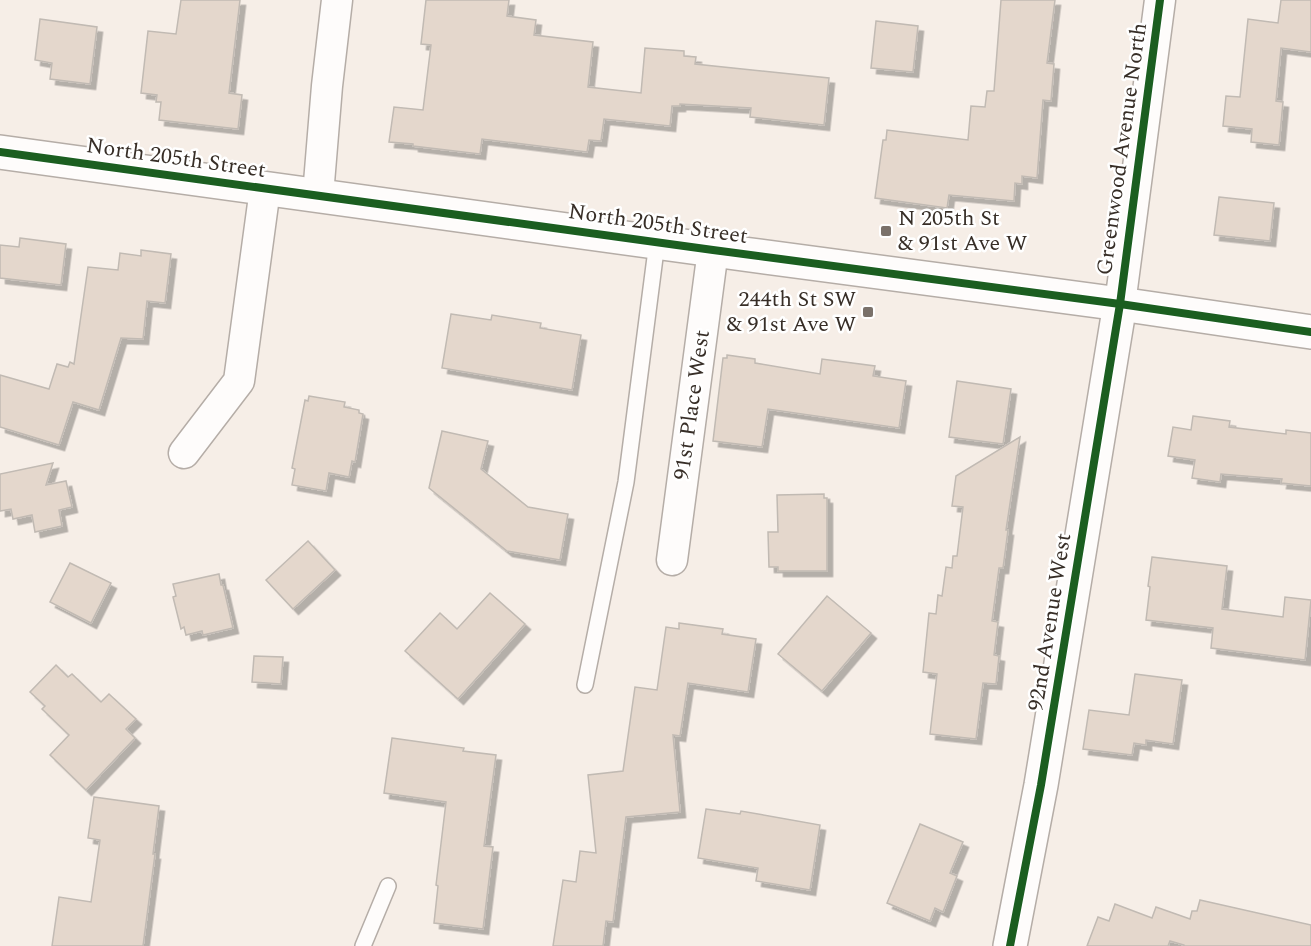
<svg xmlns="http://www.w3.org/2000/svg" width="1311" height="946" font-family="Spectral,serif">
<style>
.building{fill:#e4d7cc;stroke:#c1bab3;stroke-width:1.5;filter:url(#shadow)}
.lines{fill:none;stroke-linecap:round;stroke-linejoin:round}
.lane-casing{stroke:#b5ada7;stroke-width:18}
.street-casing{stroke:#b5ada7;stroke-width:33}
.secondary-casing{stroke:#b5ada7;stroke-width:36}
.lane{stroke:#fefcfb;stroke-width:15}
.street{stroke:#fefcfb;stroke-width:30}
.secondary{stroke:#fefcfb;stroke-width:33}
.cycleway-casing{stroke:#fff;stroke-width:11}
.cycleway{stroke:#1b5e20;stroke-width:8}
.poi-dot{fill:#7a716a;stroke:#fff;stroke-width:2}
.labels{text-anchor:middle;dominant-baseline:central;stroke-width:5;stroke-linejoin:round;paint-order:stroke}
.street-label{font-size:22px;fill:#372e27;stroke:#fff}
.poi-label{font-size:22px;fill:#372e27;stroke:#fff;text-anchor:start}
</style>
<defs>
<filter id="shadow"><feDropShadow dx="5.5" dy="5.5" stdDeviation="0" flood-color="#0004"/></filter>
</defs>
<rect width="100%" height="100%" fill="#f6eee7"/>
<g class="building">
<path d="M181 0H240L229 93 242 95 238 129 159 120 161 102H156L157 95 141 93 148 31 176 34Z"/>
<path d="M426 0H509L507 16 536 20 534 35 593 42 588 87 641 93 645 48 684 51V56L696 57 695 64 829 78 824 125 750 117 751 108 680 104V106H672L670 126 604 119 601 141 589 140 587 152 482 139 480 154 413 146V144L389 142 394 107 423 110 431 45 421 44Z"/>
<path d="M1001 0H1055L1047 63 1054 64 1051 101 1043 100 1037 178 1022 176V184L1015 183 1014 201 949 195 947 208 875 198 883 140H886L887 130 968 140 971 106 985 107 987 91H994Z"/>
<path d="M1281 0H1311V52L1281 48 1276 101 1283 102 1279 145 1251 142 1252 129 1223 126 1226 96 1240 97 1248 19 1278 23Z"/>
<path d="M40 19 97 27 90 84 50 79 52 63 35 60Z"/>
<path d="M876 21 918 26 913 72 871 68Z"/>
<path d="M1219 197 1274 203 1270 241 1214 235Z"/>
<path d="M20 238 66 244 61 285 0 278V245L19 247Z"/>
<path d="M141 250 171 254 165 303 147 301 143 339 121 338 99 410 73 402 59 445 0 427V375L49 389 57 364 68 367 70 362 74 364 88 267 118 270 120 253 141 256Z"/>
<path d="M451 314 491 320 492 315 541 323 540 328 581 335 572 390 442 368Z"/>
<path d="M727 355 755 359V363L820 374 822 359 875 366 873 376 906 381 899 428 768 409 762 447 713 441 723 358H727Z"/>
<path d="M957 381 1011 389 1003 444 949 437Z"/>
<path d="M309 396 345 402 344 407 359 410V413L363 414 355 462 352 461 349 477 329 473 326 491 292 485 295 469 292 468 305 400 308 401Z"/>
<path d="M1193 416 1230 421 1229 427 1286 434V430L1311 433V486L1281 483 1282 479 1221 474 1220 482 1192 478 1195 460 1168 456 1173 427 1191 430Z"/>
<path d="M442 431 488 441 481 469 528 507 568 514 560 560 507 551 429 488Z"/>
<path d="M1020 437 1006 530H1008L1003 568H999L992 621 998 622 994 655 999 656 996 684 983 683 976 739 930 734 937 674 923 672 929 613 936 614 938 595 942 596 946 567 952 568 953 556H957L963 507 952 506 956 476Z"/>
<path d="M53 463 46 485 66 481 72 507 59 510 62 526 35 532 32 515 13 519 11 509 0 511V474Z"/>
<path d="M824 494V498H827V571H778V567H769L768 532H778L777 495Z"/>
<path d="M308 541 335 570 293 609 266 580Z"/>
<path d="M1152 557 1227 566 1222 609 1283 617 1285 597 1311 600 1305 660 1211 648 1213 628 1146 620 1150 587 1148 586Z"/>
<path d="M70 563 111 583 91 623 50 602Z"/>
<path d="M219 574 221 585H223L233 628 203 635 202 631 186 635 184 627 181 629 173 597 176 596 173 584Z"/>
<path d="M490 593 525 624 458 699 405 651 440 613 457 629Z"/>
<path d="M827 596 871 633 822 691 778 654Z"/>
<path d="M679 623 723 629 722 634 756 639 748 692 688 683 680 736 673 735 680 812 626 817 613 922 606 921 603 946H553L563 880 576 882 580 851 596 853 588 775 623 771 635 687 657 690 666 627 679 629Z"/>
<path d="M254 656 283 657 281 684 252 682Z"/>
<path d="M56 665 68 677 72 674 101 702 109 694 136 719 126 729 135 738 86 790 50 755 69 735 42 709 45 706 30 692Z"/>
<path d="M1135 674 1182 680 1173 744 1146 740V745L1134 743 1132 755 1083 749 1089 710 1129 715Z"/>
<path d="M392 738 464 748 463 751 496 755 484 846 493 847 483 929 434 923 438 886 436 885 446 802 384 793Z"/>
<path d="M94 797 159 806 153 854H155L143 946H52L59 897 91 902 100 840 88 838Z"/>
<path d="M706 809 740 814 741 811 820 825 810 890 756 881 758 868 698 858Z"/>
<path d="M920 824 963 842 950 873 957 876 943 912 935 908 930 921 887 903Z"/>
<path d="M1200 900 1311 925V946H1184V945L1170 941 1168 946H1087L1098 917 1109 921 1115 904 1152 918 1156 907 1190 919 1192 911H1197Z"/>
</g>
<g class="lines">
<g class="lane-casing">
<g id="lane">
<path d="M585 685 626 482 657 242"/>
<path d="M363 946 388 886"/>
</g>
</g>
<g class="street-casing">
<g id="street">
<path d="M318 195 327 86 337 0"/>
<path d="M1120 304 1160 0"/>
<path d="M184 453 239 381 265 189"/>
<path d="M672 560 713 250"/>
</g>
</g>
<g class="secondary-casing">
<g id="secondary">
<path d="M0 152 713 250 1120 304 1311 332"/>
<path d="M1010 946 1041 785 1120 304"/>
</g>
</g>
<use href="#lane" class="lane"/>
<use href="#street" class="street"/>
<use href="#secondary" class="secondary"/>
<g class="cycleway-casing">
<g id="cycleway">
<path d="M0 152 713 250 1120 304 1311 332"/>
<path d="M1010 946 1041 785 1120 304 1160 0"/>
</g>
</g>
<use href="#cycleway" class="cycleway"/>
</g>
<g class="poi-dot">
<rect x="880" y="225" width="12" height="12" rx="3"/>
<rect x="862" y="306" width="12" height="12" rx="3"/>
</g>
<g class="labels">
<g class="street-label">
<text transform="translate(1122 149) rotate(-82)">Greenwood Avenue North</text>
<text transform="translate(176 158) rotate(8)">North 205th Street</text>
<text transform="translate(658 224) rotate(8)">North 205th Street</text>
<text transform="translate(692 405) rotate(-82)">91st Place West</text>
<text transform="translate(1050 622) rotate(-81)">92nd Avenue West</text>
</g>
<g class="poi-label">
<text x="898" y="218">N 205th St<tspan x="898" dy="25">&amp; 91st Ave W</tspan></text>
<text x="856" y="299" text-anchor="end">244th St SW<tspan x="856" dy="25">&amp; 91st Ave W</tspan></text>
</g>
</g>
</svg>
